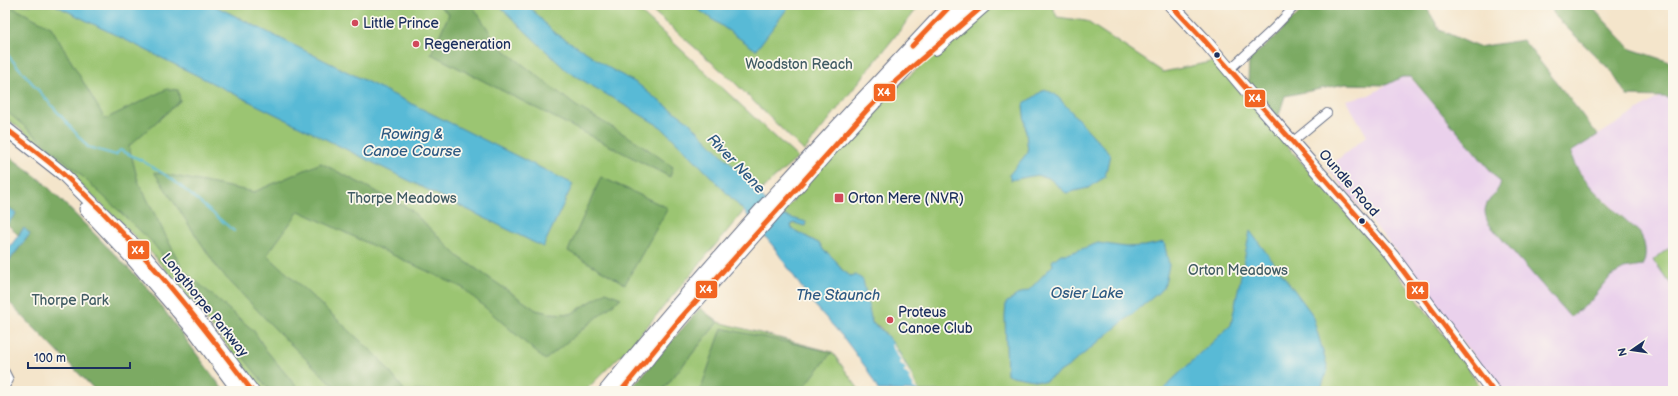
<svg xmlns="http://www.w3.org/2000/svg" width="1678" height="396" font-family="'Balsamiq Sans',sans-serif">
<style>
.built{fill:#ead1ec}
.green{fill:#9bc572;stroke:#5b7a68}
.forest{fill:#7caa64;stroke:#4c6c61}
.water{fill:#58bad6;stroke:#3a749a}
.pier{fill:#f4e5cb}
.lines{fill:none;stroke-linecap:round;stroke-linejoin:round}
.stream{stroke:#58bad6;stroke-width:2}
.minor-casing{stroke:#676f84;stroke-width:10}
.primary-casing{stroke:#676f84;stroke-width:15}
.trunk-casing{stroke:#676f84;stroke-width:16}
.minor{stroke:#fff;stroke-width:8}
.primary{stroke:#fff;stroke-width:13}
.trunk{stroke:#fff;stroke-width:14}
.bus-1-casing{stroke:#fbf7ec;stroke-width:8}
.bus-1{stroke:#f26522;stroke-width:5}
.poi-dot{fill:#d1495b;stroke:#fbf7ec;stroke-width:1.5}
.bus-dot{fill:#1b2f5e;stroke:#fbf7ec;stroke-width:1.5}
.labels{text-anchor:middle;dominant-baseline:central;stroke-width:3.5;stroke-linejoin:round;paint-order:stroke}
.poi-label{font-size:14px;fill:#1b2f5e;stroke:#fbf7ec;text-anchor:start}
.park-label{font-size:14px;fill:#415c64;stroke:#fbf7ec}
.street-label{font-size:14px;fill:#1b2f5e;stroke:#fbf7ec}
.water-label{font-size:15px;font-style:italic;fill:#2d5982;stroke:#fbf7ec}
.line-badge{stroke:#fbf7ec;stroke-width:1.5}
.badge-label{font-size:11px;text-anchor:middle;font-weight:bold;fill:#fff}
</style>
<rect width="100%" height="100%" fill="#fbf7ec"/>
<filter id="ink" filterUnits="userSpaceOnUse"><feTurbulence type="fractalNoise" baseFrequency=".025" numOctaves="2"/><feDisplacementMap in="SourceGraphic" scale="8" xChannelSelector="R" yChannelSelector="G"/><feConvolveMatrix kernelMatrix="1 2 1 2 8 2 1 2 1" color-interpolation-filters="sRGB"/></filter>
<filter id="wash" filterUnits="userSpaceOnUse"><feTurbulence type="fractalNoise" baseFrequency=".012" numOctaves="4" result="noise"/><feDisplacementMap in="SourceGraphic" scale="16" xChannelSelector="R" yChannelSelector="G"/><feGaussianBlur stdDeviation="0.9" result="paint"/><feColorMatrix in="noise" values="0 0 0 0 0 0 0 0 0 0 0 0 0 0 0 0 0 1.4 0 .05"/><feComposite in="paint" operator="in"/></filter>
<g filter="url(#wash)">
<rect width="100%" height="100%" fill="#f4e5cb"/>
<path class="built" d="M1402 77H1410L1501 183 1498 191 1488 202 1485 210 1488 223 1589 303 1611 276 1624 269 1636 268 1640 233 1590 186 1578 169 1572 158 1571 152 1659 97 1673 99V391H1500L1397 252 1327 168 1367 136 1346 100 1369 95Z"/>
<g class="green">
<path d="M5 5H633L798 158 764 187 634 342 585 391H264L149 250 34 140 5 117Z"/>
<path d="M646 5H920L804 151 732 80Z"/>
<path d="M989 5H1052L1057 17 1086 21 1163 72 1215 61 1224 74 1389 262 1455 350 1483 391H919L893 344 880 327 872 323 854 276H850L841 269 836 261 823 251 820 244 792 229 791 225 796 223 805 226 781 215 851 131 897 87Z"/>
<path d="M1673 245V287L1653 260Z"/>
<path d="M718 322 832 352 860 391H662Z"/>
</g>
<g class="forest">
<path d="M5 5H8L51 27 105 119 167 89 178 90 180 101 129 146 138 181 183 270 254 331 266 350 300 391H270L151 241 69 164 5 110Z"/>
<path d="M438 5H472L499 46 576 106 639 143 673 167 670 177 431 54 449 14Z"/>
<path d="M1307 5H1425L1440 30 1478 47 1523 40 1598 135 1571 152C1574 179 1620 214 1640 233 1645 242 1648 256 1642 266L1624 269 1611 276 1589 303 1570 317 1488 223C1487 220 1485 215 1485 211 1485 201 1497 194 1501 183L1411 77H1402L1386 85 1345 84 1285 96 1278 118 1248 82 1249 60 1273 39Z"/>
<path d="M1550 5H1590L1631 49 1673 63V99L1664 97 1627 96 1611 71 1555 16Z"/>
<path d="M5 153 42 181 147 287 224 391H96L5 298V272L7 264 30 234 24 228 18 235 7 224 16 214 5 204Z"/>
<path d="M321 163 410 209 459 257 536 310 549 313 571 314 606 292 621 298 545 360 463 288 299 211 267 255 377 356 405 391H339L279 333 218 269 154 172 254 192Z"/>
<path d="M601 177 668 208 625 284 568 251Z"/>
<path d="M700 308 718 322 662 391H629Z"/>
<path d="M722 328 832 352 801 391H700Z"/>
</g>
<g class="water">
<path d="M55 5H213L573 184 543 247Z"/>
<path d="M498 5H528L552 31 589 54 609 68 638 84 655 98 688 121 746 179 777 214 806 222 805 226 794 223 791 225 792 229 820 244 824 251 829 254 836 261 841 269 850 276 856 275 863 280 872 323C895 337 907 368 919 391L878 390 867 369 843 337 811 301 773 246 743 210 690 155 661 127 567 71Z"/>
<path d="M692 5H790L756 50Z"/>
<path d="M1045 89 1056 95 1110 154 1105 177 1088 188 1066 193 1049 178 1037 175 1011 180 1009 175 1028 152 1023 105Z"/>
<path d="M5 204 16 214 7 224 5 222Z"/>
<path d="M24 228 30 234 5 266V253Z"/>
<path d="M1250 231 1312 314 1328 369 1320 391H1163L1170 382 1231 325Z"/>
<path d="M1164 242 1169 265 1164 288 1069 366 1044 382 1007 375 1005 317 1006 303 1017 295 1029 290 1053 265 1052 261 1061 254H1068L1098 243 1125 247 1145 246Z"/>
</g>
<path class="pier" d="M893 344 909 371 919 391 912 387 914 386 908 379 910 378 909 376 903 371 906 369 899 362 901 361 891 345Z"/>
<g class="lines">
<path class="stream" d="M5 52 88 147 116 155 120 150 141 160 172 179 234 231"/>
</g>
</g>
<g filter="url(#ink)">
<g class="lines">
<g class="minor-casing">
<g id="minor">
<path d="M1229 70 1273 29 1296 5"/>
<path d="M1292 142 1327 113"/>
<path d="M5 372 9 380 5 386"/>
</g>
</g>
<g class="primary-casing">
<g id="primary">
<path d="M1171 5 1204 40 1247 91 1392 256 1493 391"/>
<path d="M5 128 62 173 142 253 202 324 252 391"/>
<path d="M86 209 132 258 194 330 239 391"/>
</g>
</g>
<g class="trunk-casing">
<g id="trunk">
<path d="M935 48 984 5"/>
<path d="M606 391C715 257 833 131 951 5"/>
<path d="M621 391 680 319 831 148 965 5"/>
</g>
</g>
<use href="#minor" class="minor"/>
<use href="#primary" class="primary"/>
<use href="#trunk" class="trunk"/>
<g class="bus-1-casing">
<g id="bus-1">
<path d="M1171 5 1204 40 1392 256 1493 391"/>
<path d="M912 46 951 5"/>
<path d="M5 128C24 143 44 157 62 173 134 238 194 314 252 391"/>
<path d="M621 391 680 319 866 111 895 82 984 5"/>
</g>
</g>
<use href="#bus-1" class="bus-1"/>
</g>
</g>
<g class="poi-dot">
<circle cx="355" cy="23" r="4"/>
<circle cx="416" cy="44" r="4"/>
<rect x="834" y="193" width="10" height="10" rx="2"/>
<circle cx="890" cy="320" r="4"/>
</g>
<g class="bus-dot">
<circle cx="1217" cy="55" r="3.5"/>
<circle cx="1362" cy="221" r="3.5"/>
</g>
<g class="labels">
<g class="poi-label">
<text x="363" y="23">Little Prince</text>
<text x="424" y="44">Regeneration</text>
<text x="848" y="198">Orton Mere (NVR)</text>
<text x="898" y="312">Proteus<tspan x="898" dy="16">Canoe Club</tspan></text>
</g>
<g class="park-label">
<text x="799" y="64">Woodston Reach</text>
<text x="402" y="198">Thorpe Meadows</text>
<text x="1238" y="270">Orton Meadows</text>
<text x="70" y="300">Thorpe Park</text>
</g>
<g class="street-label">
<text transform="translate(1349 183) rotate(49)">Oundle Road</text>
<text transform="translate(205 305) rotate(51)">Longthorpe Parkway</text>
</g>
<g class="water-label">
<text x="412" y="134">Rowing &amp;<tspan x="412" dy="17">Canoe Course</tspan></text>
<text transform="translate(736 164) rotate(46)">River Nene</text>
<text x="1087" y="293">Osier Lake</text>
<text x="838" y="295">The Staunch</text>
</g>
</g>
<g class="line-badge">
<rect x="873" y="83" width="23" height="19" rx="4" fill="#f26522"/>
<rect x="1244" y="89" width="22" height="19" rx="4" fill="#f26522"/>
<rect x="127" y="240" width="23" height="20" rx="4" fill="#f26522"/>
<rect x="695" y="280" width="23" height="19" rx="4" fill="#f26522"/>
<rect x="1406" y="281" width="23" height="19" rx="4" fill="#f26522"/>
</g>
<g class="badge-label">
<text x="884" y="96">X4</text>
<text x="1255" y="102">X4</text>
<text x="138" y="254">X4</text>
<text x="706" y="293">X4</text>
<text x="1418" y="294">X4</text>
</g>
<rect width="1678" height="396" fill="none" stroke="#fbf7ec" stroke-width="20"/>
<g transform="translate(1632 350) rotate(257)" stroke="#fbf7ec" stroke-width="3" paint-order="stroke">
<path d="M0-3L7 15L0 10L-7 15Z" fill="#1b2f5e"/>
<text y="-6" font-size="11" font-weight="bold" text-anchor="middle" fill="#1b2f5e">N</text>
</g>
<path d="M28 362v6h102v-6" fill="none" stroke="#1b2f5e" stroke-width="2"/>
<text x="34" y="362" font-size="12" fill="#1b2f5e" stroke="#fbf7ec" stroke-width="3" paint-order="stroke">100 m</text>
</svg>
